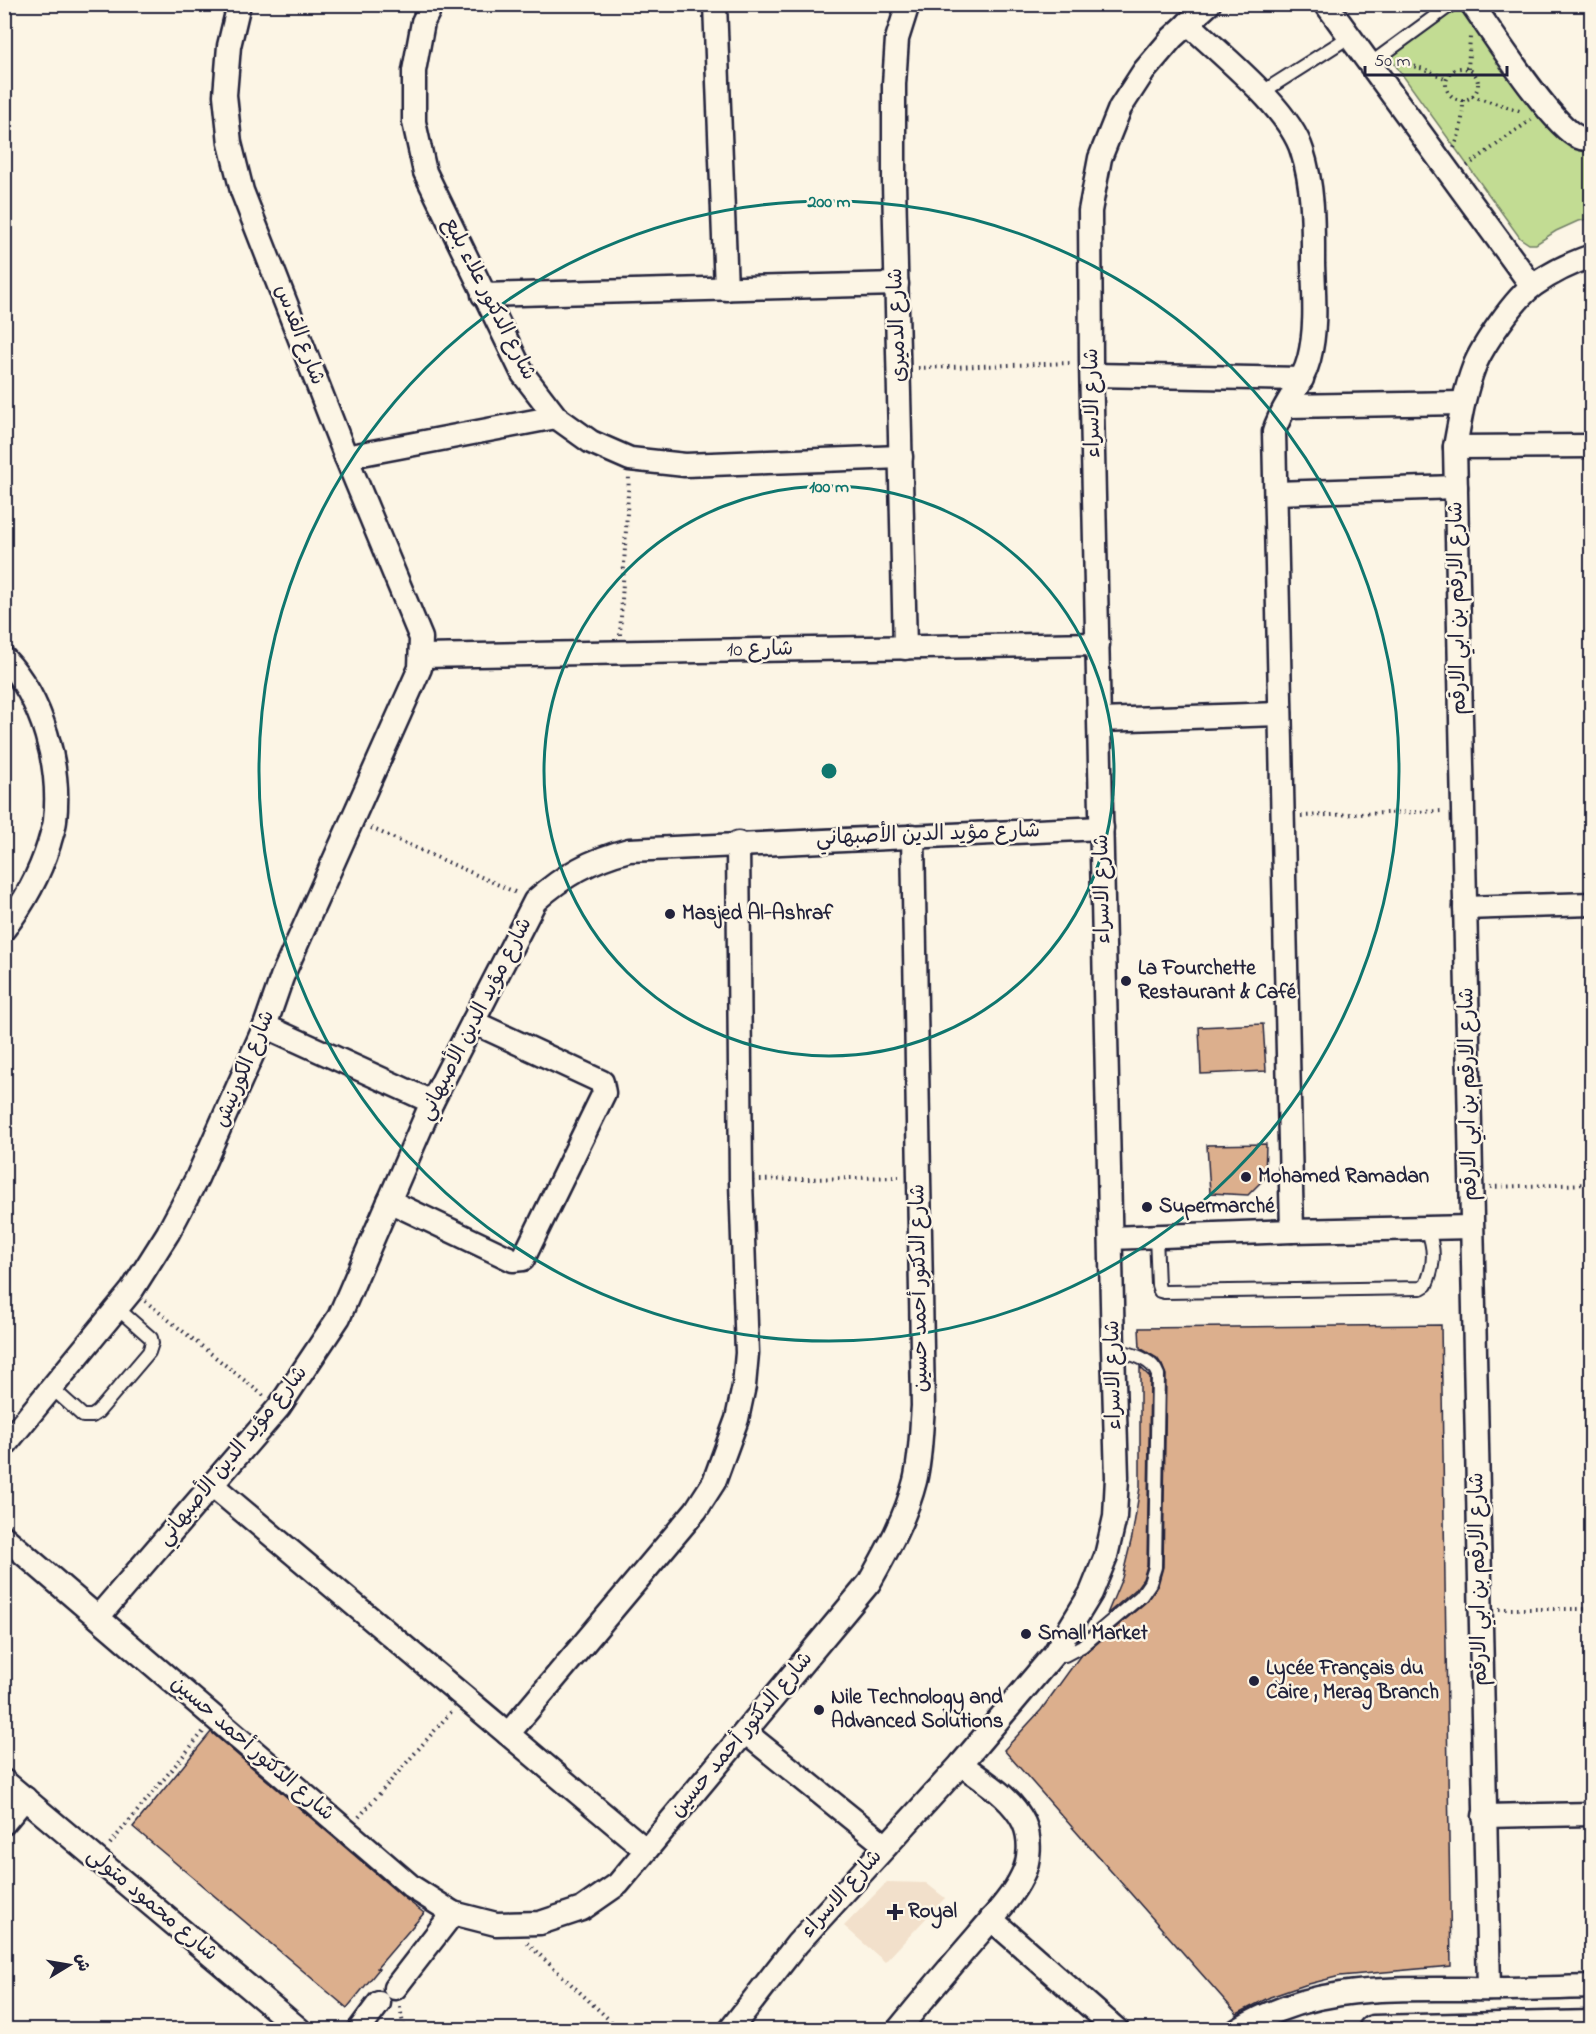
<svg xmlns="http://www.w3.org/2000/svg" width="1596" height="2034" font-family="'Indie Flower','Playpen Sans Arabic',sans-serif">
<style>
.built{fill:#f2e0cb}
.green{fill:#c2dc93;stroke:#727f67;stroke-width:1.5}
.building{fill:#dcaf8d;stroke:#22223b;stroke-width:1.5}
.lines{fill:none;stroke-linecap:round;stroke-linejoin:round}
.service-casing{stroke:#22223b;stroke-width:16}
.minor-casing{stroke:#22223b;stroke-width:27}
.tertiary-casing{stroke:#22223b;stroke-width:33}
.path{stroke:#22223b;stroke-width:4;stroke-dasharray:1.5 4.5;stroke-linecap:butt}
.service{stroke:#fcf5e5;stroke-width:12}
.minor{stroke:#fcf5e5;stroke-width:22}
.tertiary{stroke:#fcf5e5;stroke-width:28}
.ring{fill:none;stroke:#0f766e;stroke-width:3}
.poi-dot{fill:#22223b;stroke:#fcf5e5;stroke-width:2}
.labels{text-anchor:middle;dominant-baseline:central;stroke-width:5;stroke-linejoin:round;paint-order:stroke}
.street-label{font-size:21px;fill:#22223b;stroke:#fcf5e5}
.poi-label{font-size:21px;font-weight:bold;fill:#22223b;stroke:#fcf5e5;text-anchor:start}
.centre{fill:#0f766e;stroke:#fcf5e5;stroke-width:3}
.ring-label{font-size:18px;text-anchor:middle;font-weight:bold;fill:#0f766e;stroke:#fcf5e5;stroke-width:5;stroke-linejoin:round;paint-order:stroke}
</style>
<rect width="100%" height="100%" fill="#fcf5e5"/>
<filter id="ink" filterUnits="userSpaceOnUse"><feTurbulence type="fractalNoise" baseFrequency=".0167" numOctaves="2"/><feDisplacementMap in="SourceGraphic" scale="12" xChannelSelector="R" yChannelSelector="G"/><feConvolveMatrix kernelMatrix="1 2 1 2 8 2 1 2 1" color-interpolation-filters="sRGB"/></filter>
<g filter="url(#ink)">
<path class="built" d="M887 1882 926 1883 945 1898 885 1962 844 1926Z"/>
<path class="green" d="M1460 6 1549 129 1575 148 1591 147V219L1578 221 1556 231 1536 244H1529L1520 238 1388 55Z"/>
<g class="building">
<path d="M1263 1024 1266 1071 1201 1074 1199 1027Z"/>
<path d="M1266 1144 1265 1178 1248 1195 1210 1193 1207 1145Z"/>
<path d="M1441 1325 1451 1966 1340 1976 1305 1985 1270 1997 1237 2014 1004 1750 1041 1710 1080 1656 1087 1652 1146 1602 1158 1585 1163 1567 1166 1375 1162 1365 1157 1358 1140 1348 1139 1328Z"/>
<path d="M1140 1367 1150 1377 1147 1566 1143 1579 1135 1590 1107 1614 1122 1578 1132 1537 1140 1487Z"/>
<path d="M211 1732 403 1897 424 1913 377 1968 379 1969 347 2008 133 1827Z"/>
</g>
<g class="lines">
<g class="service-casing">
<g id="service">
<path d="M1370 64 1452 4"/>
<path d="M1261 93 1349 37"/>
<path d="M1156 1236 1158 1285 1160 1291 1164 1292 1421 1288 1426 1285C1435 1264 1435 1249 1427 1228"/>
<path d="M52 1388 83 1416H92L98 1412 149 1352 152 1343 151 1338 117 1308"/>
<path d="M1054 1654 1065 1655 1082 1646 1141 1596 1150 1583 1155 1567 1158 1375C1152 1357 1129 1354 1113 1349"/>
</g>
</g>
<g class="minor-casing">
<g id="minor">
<path d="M432 4 423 22 414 71V122L425 172 523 374 556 417 591 442 630 459 685 465 901 457"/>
<path d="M715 4 726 289"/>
<path d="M1326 4 1532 286"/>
<path d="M1472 4C1491 31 1552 126 1578 137 1582 139 1587 139 1592 138"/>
<path d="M1188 23C1221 55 1289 108 1302 151 1314 188 1313 226 1313 264 1314 295 1317 328 1309 359 1302 387 1281 406 1274 432L1292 1231"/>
<path d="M483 295 897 284"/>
<path d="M1093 375 1302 379"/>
<path d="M1287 406 1463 403"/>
<path d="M1455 447 1592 446"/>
<path d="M346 457 556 417"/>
<path d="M1276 493 1456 487"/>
<path d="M905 648 894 182V84L897 39 908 4"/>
<path d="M422 656 1098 644"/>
<path d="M4 658C43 699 61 766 55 821 54 829 51 836 49 844 39 876 25 902 4 929"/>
<path d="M1100 720 1280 714"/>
<path d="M1465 908 1592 904"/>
<path d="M265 1026 432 1102"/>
<path d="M389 1201 513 1260 523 1259 604 1093 602 1082 473 1022"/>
<path d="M1111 1238 1292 1231 1471 1227"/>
<path d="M4 1446 132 1290 168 1233 197 1178 265 1026 282 977 420 668 421 638 346 457 242 191 230 143 225 95 229 46 239 4"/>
<path d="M212 1485 646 1850"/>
<path d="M4 1537 412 1887 453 1913 496 1924 540 1923 582 1909 618 1884 869 1583C887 1551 906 1517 915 1481 921 1456 921 1431 923 1406L913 836"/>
<path d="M98 1617 279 1407 339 1317 432 1102 535 901C564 875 591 860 629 850L1102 828"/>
<path d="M746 1733 886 1846"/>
<path d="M508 1734 696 1510 714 1482 737 1419 744 1386 747 1353 741 1181 738 843"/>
<path d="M4 1781 300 2030"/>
<path d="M1484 1816 1592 1814"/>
<path d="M4 1823 25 1798"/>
<path d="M991 1919 1117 2030"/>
<path d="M395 1988 453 1913"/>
<path d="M1489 1989 1455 447C1460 420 1464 393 1474 367 1482 346 1516 297 1534 285 1551 273 1571 263 1592 256"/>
<path d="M359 2030 379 2003"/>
<path d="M730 2030 797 1944 961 1764 1054 1654 1091 1593 1106 1556 1115 1517 1117 1477 1113 1349 1091 362 1090 211 1100 158 1120 108 1144 71 1172 38 1209 4"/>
<path d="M898 2030C924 1998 951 1966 978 1935 993 1917 1012 1897 1022 1876 1030 1861 1031 1839 1024 1823 1012 1797 983 1781 961 1764"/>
<path d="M1238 2030C1311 1985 1387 1989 1468 1989 1509 1990 1550 1988 1592 1987"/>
</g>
</g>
<g class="tertiary-casing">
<path id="tertiary" d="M1373 2030 1592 2025"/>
</g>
<g class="path">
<path d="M1397 62 1424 69 1447 79"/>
<circle cx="1462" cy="84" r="16"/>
<path d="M1468 69 1470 37"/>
<path d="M1472 96 1523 112"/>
<path d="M1454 148C1461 132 1463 118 1463 100"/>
<path d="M1467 166 1532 119"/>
<path d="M918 368 1073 363"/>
<path d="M620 635 629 477"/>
<path d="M1301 816 1443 811"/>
<path d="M371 828 517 893"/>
<path d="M760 1180 899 1177"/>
<path d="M1490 1187 1592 1184"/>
<path d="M145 1301 264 1396"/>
<path d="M1499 1609H1592"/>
<path d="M359 1817 451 1712"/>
<path d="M110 1844 203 1732"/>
<path d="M527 1943 618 2028"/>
<path d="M400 2007 404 2030"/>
<path d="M609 2030 618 2028 620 2030"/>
</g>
<use href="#service" class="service"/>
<use href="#minor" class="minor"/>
<use href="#tertiary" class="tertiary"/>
</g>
</g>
<g class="ring">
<circle cx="829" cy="771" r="285"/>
<circle cx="829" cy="771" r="570"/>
</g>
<g class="poi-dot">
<circle cx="670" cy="914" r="6"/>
<circle cx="1126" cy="981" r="6"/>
<circle cx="1246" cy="1177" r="6"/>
<circle cx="1147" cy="1207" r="6"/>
<circle cx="1026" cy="1634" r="6"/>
<circle cx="1254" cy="1681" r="6"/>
<circle cx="819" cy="1710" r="6"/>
<path d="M892 1903h6v6h6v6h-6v6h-6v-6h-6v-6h6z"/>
</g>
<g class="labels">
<g class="street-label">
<text transform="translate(489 299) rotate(63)">شارع الدكتور علاء بلبع</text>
<text transform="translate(898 325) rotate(-92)">شارع الدميرى</text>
<text transform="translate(299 335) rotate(69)">شارع القدس</text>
<text transform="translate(1093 403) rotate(-91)">شارع الاسراء</text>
<text transform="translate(1458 608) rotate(-91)">شارع الارقم بن ابي الارقم</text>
<text transform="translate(760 650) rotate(-1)">شارع 10</text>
<text transform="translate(928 835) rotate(-2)">شارع مؤيد الدين الأصبهاني</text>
<text transform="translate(1103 889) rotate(-91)">شارع الاسراء</text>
<text transform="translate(476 1019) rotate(-63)">شارع مؤيد الدين الأصبهاني</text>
<text transform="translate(245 1069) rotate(-67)">شارع الكورنيش</text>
<text transform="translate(1469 1094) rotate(-91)">شارع الارقم بن ابي الارقم</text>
<text transform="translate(920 1288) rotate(-91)">شارع الدكتور أحمد حسين</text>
<text transform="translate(1114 1375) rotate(-91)">شارع الاسراء</text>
<text transform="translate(233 1456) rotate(-51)">شارع مؤيد الدين الأصبهاني</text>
<text transform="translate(1479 1579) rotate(-91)">شارع الارقم بن ابي الارقم</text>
<text transform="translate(742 1735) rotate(-50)">شارع الدكتور أحمد حسين</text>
<text transform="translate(252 1749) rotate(41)">شارع الدكتور أحمد حسين</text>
<text transform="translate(842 1894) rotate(-48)">شارع الاسراء</text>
<text transform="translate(152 1905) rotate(40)">شارع محمود متولى</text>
</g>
<g class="poi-label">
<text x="682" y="914">Masjed Al-Ashraf</text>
<text x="1138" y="969">La Fourchette<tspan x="1138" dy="24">Restaurant &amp; Café</tspan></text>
<text x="1258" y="1177">Mohamed Ramadan</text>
<text x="1159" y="1207">Supermarché</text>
<text x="1038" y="1634">Small Market</text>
<text x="1266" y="1669">Lycée Français du<tspan x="1266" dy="24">Caire , Merag Branch</tspan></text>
<text x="831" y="1698">Nile Technology and<tspan x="831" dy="24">Advanced Solutions</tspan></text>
<text x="908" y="1912">Royal</text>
</g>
</g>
<circle cx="829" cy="771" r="9" class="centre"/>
<g class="ring-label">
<text x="829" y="207">200 m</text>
<text x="829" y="492">100 m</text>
</g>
<rect width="1596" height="2034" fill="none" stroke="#fcf5e5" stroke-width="24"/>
<rect x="12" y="12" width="1572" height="2010" fill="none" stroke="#22223b" stroke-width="2" filter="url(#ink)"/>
<g transform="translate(69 1965) rotate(79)" stroke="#fcf5e5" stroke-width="4.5" paint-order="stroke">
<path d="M0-4.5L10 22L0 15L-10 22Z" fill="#22223b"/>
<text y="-9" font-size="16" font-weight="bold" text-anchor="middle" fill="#22223b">ش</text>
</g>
<path d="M1365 66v9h142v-9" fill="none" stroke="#22223b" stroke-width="3"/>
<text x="1374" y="66" font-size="18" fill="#22223b" stroke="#fcf5e5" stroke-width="4.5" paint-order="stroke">50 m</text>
</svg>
